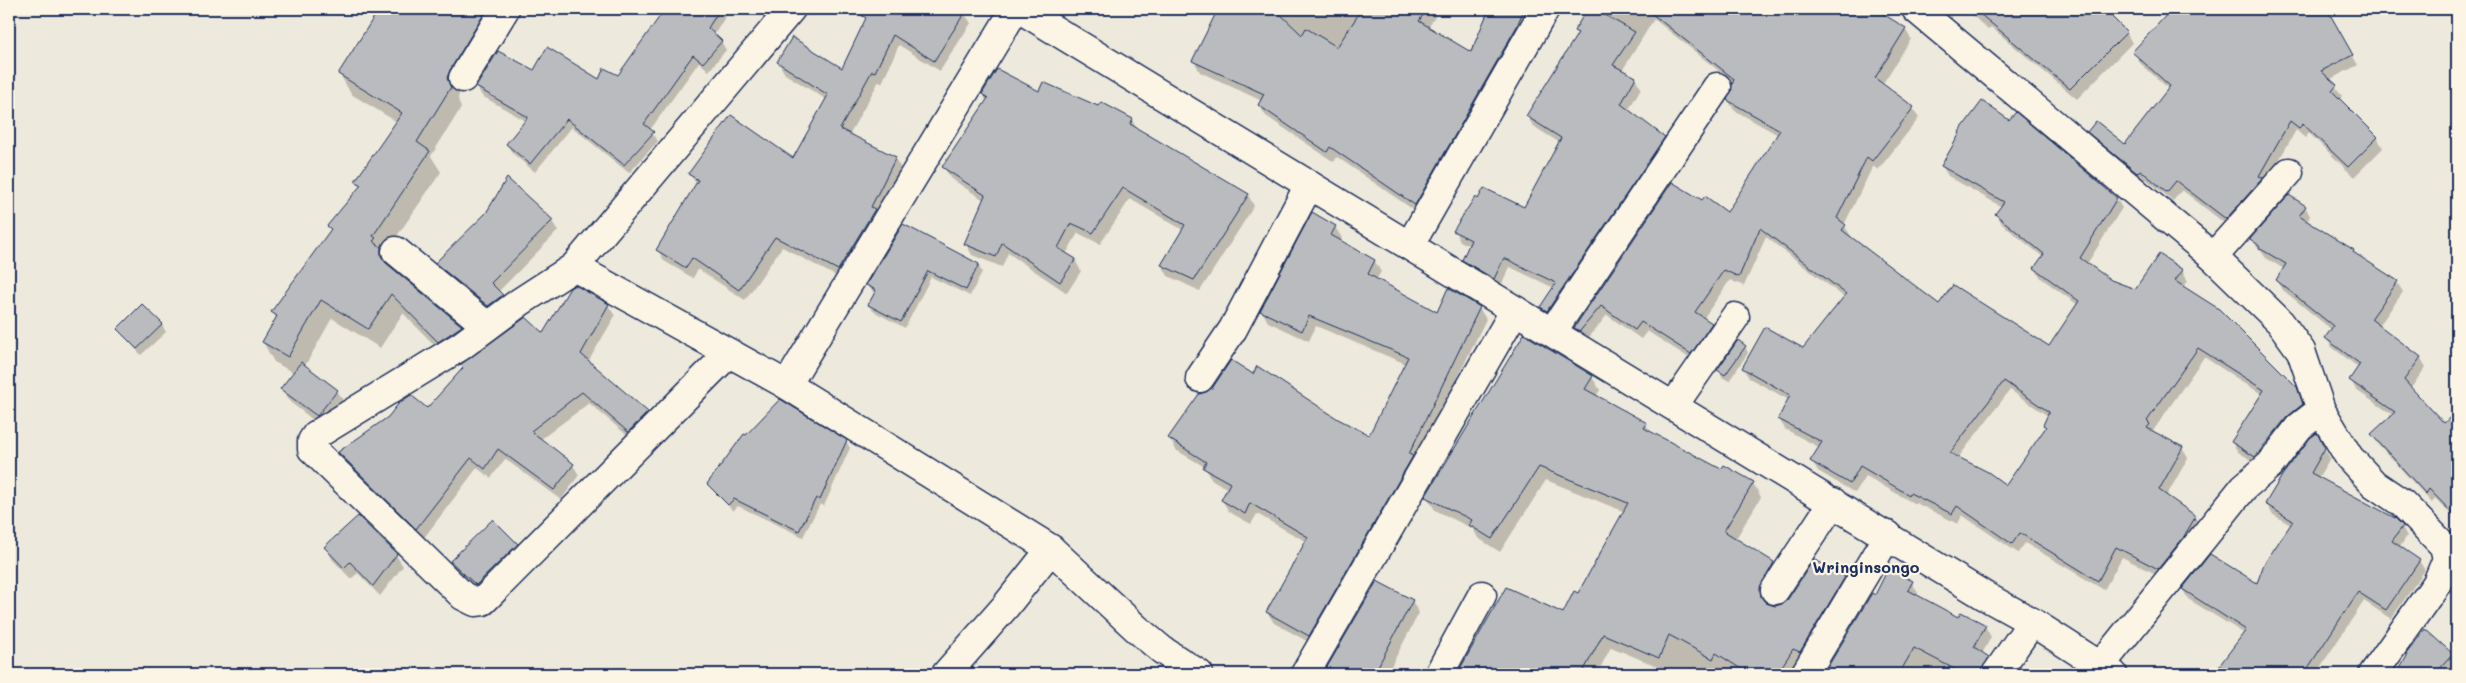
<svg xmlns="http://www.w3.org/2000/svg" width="2466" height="683" font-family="Mali,sans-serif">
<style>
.shadow{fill:#0003;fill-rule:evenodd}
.building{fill:#babbbe;stroke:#1b2f5e;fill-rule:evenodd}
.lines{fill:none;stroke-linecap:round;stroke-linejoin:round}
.minor-casing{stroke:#1b2f5e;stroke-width:31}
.minor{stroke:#fcf5e5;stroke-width:28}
.labels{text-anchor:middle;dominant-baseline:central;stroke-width:4.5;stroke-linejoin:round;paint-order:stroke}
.quarter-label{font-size:16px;font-weight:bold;fill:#1b2f5e;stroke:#fcf5e5}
</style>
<rect width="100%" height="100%" fill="#eee9dd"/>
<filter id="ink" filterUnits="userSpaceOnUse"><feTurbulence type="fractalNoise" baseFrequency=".02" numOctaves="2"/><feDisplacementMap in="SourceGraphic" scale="10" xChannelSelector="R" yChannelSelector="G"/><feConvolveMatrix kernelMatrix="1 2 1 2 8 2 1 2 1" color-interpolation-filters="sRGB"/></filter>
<g filter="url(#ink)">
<g class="shadow">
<path d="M381 9H523L520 14H509L460 90 458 99 461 108 431 156 441 172 384 255 392 269 461 327 472 346 450 361 403 313 380 348 332 318 305 366 337 390 345 404 325 429 290 402 282 389 294 373 274 362 263 342 276 318 273 312 331 230 329 226 360 187 357 181 397 122 351 94 340 74Z"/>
<path d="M666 9H730L714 35 721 41 726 50 709 71 699 62 650 130 658 141 629 173 572 127 535 172 512 153 507 144 526 121 482 96 477 87 534 72 600 81 618 76Z"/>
<path d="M869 9H961L971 23 940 71 899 45 882 83 879 81 849 135 895 158 901 169 845 281 782 247 745 300 698 269 693 278 664 261 658 250 697 185 690 174 794 160 827 100 785 74 778 62 843 69 871 10Z"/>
<path d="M1219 9H1253L1268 16 1272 9H1440L1428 28 1472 54 1490 9H1535L1421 215 1337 157 1334 162 1266 116 1259 105 1262 101 1200 72 1194 61Z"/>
<path d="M1588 9H1872L1905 29 1911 39 1882 85 1913 108 1919 118 1878 170 1873 166 1844 225 1851 236 1849 237 1939 306 2049 348 2078 305 2041 278 2035 268 2043 257 2002 224 1997 214 2002 207 1948 176 1942 166 2116 198 2122 208 2087 264 2111 281 2135 291 2182 271 2188 281 2183 287 2296 388 2307 415 2261 466 2238 452 2232 442 2263 395 2204 357 2153 431 2182 448 2188 458 2166 497 2195 517 2201 527 2164 578 2122 557 2104 590 2025 543 2018 553 1962 515 1958 524 1916 503 1915 504 1866 476 1855 493 1818 471 1812 461 1820 448 1785 429 1779 419 1789 400 1749 378 1743 368 1804 349 1845 298 1766 237 1744 286 1730 280 1703 319 1711 324 1717 334 1697 363 1647 331 1641 339 1607 315 1586 341 1581 338 1575 328 1672 184 1727 214 1778 135 1734 110 1728 100 1734 83 1654 19 1622 71 1635 78 1641 88 1628 111 1664 137 1670 147 1548 317 1542 307 1554 288 1510 267 1500 288 1469 270 1463 259 1470 246 1460 241 1455 231 1525 208 1560 143 1533 126 1527 116 1578 35 1575 31ZM2010 390 2048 416 2044 425 2046 429 2007 487 1958 458Z"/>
<path d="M1966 9H2102L2126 32 2132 43 2077 99 1991 27 1988 30Z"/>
<path d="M2174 9H2247L2257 22 2273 9H2334L2328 14 2358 65 2329 80 2342 96 2339 100 2377 137 2383 148 2354 177 2309 133 2305 138 2296 130 2265 185 2232 229 2182 190 2173 201 2146 179 2143 183 2095 142 2089 132 2125 146 2169 89 2140 63 2134 52Z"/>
<path d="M1040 92 1099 108 1132 120 1137 129 1248 195 1254 206 1200 291 1168 276 1162 265 1183 230 1130 199 1100 244 1078 233 1066 254 1075 260 1081 271 1067 293 1008 253 1002 267 972 255 966 244 984 200 950 178 944 167 987 102 983 94Z"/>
<path d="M2305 206 2310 216 2307 222 2353 250 2357 256 2397 282 2403 292 2379 326 2420 357 2426 367 2411 388 2457 440V521L2435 498 2432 503 2378 444 2372 434 2393 415 2356 390 2351 380 2359 368 2332 347 2326 338 2332 330 2283 290 2277 280 2284 269 2266 258 2252 239Z"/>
<path d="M552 221 558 231 498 292 508 306 494 316 443 273 437 263Z"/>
<path d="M903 226 978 265 982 272 970 296 931 277 905 328 873 311 869 305 875 294 867 285Z"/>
<path d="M1335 227 1342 238 1340 241 1374 260 1381 272 1376 280 1437 314 1479 308 1486 319 1416 464 1316 646 1274 623 1267 612 1307 542 1257 514 1251 524 1229 512 1222 500 1228 489 1211 479 1205 467 1176 450 1170 438 1254 376 1370 436 1406 364 1316 326 1309 341 1268 322 1262 311Z"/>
<path d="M575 287 608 305 615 316 588 362 647 413 653 424 635 442 589 403 540 440 573 465 579 475 561 500 505 459 491 478 477 468 423 539 346 463 340 453 427 409 464 369 461 365 544 335Z"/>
<path d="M162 325 166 332 141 355 119 330Z"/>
<path d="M1745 346 1748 353 1729 381 1722 377 1719 370Z"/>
<path d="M1592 377 1600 390 1596 396 1646 424 1652 434 1722 470 1753 483 1761 497 1735 540 1774 563 1781 577 1767 604 1774 607 1783 605 1844 578 1852 592 1793 674H1675L1611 647 1597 674H1464L1461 669 1563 615 1578 595 1625 512 1546 480 1500 552 1478 538 1473 529 1435 510 1427 497Z"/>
<path d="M2316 435 2330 458 2318 478 2402 527 2407 536 2400 547 2419 561 2425 570 2391 619 2364 601 2319 669 2327 674H2214L2245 634 2188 599 2183 590 2258 584 2292 526 2272 514 2267 504Z"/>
<path d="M846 441 850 448 824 506 820 504 803 537 738 506 733 511 708 484Z"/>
<path d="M517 544 523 555 483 595 457 572 451 561Z"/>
<path d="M326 547 396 555 403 566 380 596 358 573 351 579 332 559Z"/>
<path d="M1912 582 1918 593 1917 596 1959 619 1985 626 1991 637 1982 654 1988 658 1994 669 1992 674H1832L1828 668 1876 597Z"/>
<path d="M1377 583 1412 601 1419 613 1389 670 1399 674H1325Z"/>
<path d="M2425 631 2457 659V674H2398Z"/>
</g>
<g class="building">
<path d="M379 9H487L450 70 447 78 451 87 417 142 430 151 373 236 376 238 373 241 381 247V256L386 263 462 326 438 342 391 294 368 329 321 300 288 357 262 342 277 316 271 312 331 229 327 226 361 185 355 181 402 113 338 74Z"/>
<path d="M665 9H720L708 28 722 41 703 63 693 55 644 124 654 132 624 165 567 119 530 164 506 144 528 117 476 87 498 51 534 70 547 47 599 79 604 68 618 75Z"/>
<path d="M851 9H967L934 61 893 35 875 72 872 71 840 129 896 157 871 207 875 209 838 270 775 237 739 290 692 258 686 268 656 250 698 180 688 174 731 115 793 158 828 95 777 62 792 37 842 68 866 18Z"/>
<path d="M1218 9H1275L1302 35 1306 28 1337 47 1362 9H1427L1419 21 1471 52 1489 9H1524L1517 26 1415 205 1330 147 1327 152 1258 105 1264 94 1192 61Z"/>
<path d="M1587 9H1594L1635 32 1613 65 1636 77 1621 104 1665 137 1547 311 1540 307 1556 283 1504 258 1494 279 1462 260 1471 240 1453 231 1475 197 1478 199 1484 188 1524 207 1561 138 1526 116 1578 33 1574 31Z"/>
<path d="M1646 9H1875L1906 28 1875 78 1914 107 1872 161 1867 157 1837 218 1846 225 1842 230 1939 304 1953 285 2049 346 2079 301 2034 268 2044 254 1995 214 2004 202 1941 166 1960 133 1959 132 1982 101 2009 120 2016 112 2117 198 2080 258 2111 280 2135 289 2159 254 2183 270 2175 281 2219 309 2297 387 2303 404 2287 417 2255 457 2231 442 2264 390 2198 348 2147 421 2150 424 2147 428 2183 447 2159 490 2196 516 2183 538 2158 569 2116 547 2098 581 2020 533 2012 544 1957 506 1952 514 1910 493 1909 495 1860 466 1850 484 1810 461 1822 442 1778 419 1790 395 1742 368 1765 327 1803 348 1846 294 1760 228 1739 277 1724 270 1695 312 1712 323 1691 354 1641 322 1635 330 1601 306 1580 331 1574 328 1672 182 1702 200 1705 196 1727 212 1780 130 1727 100 1734 79ZM2004 381 2049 412 2043 425 2046 427 2006 485 1988 472 1950 453Z"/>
<path d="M1974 9H2104L2127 32 2070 89Z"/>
<path d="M2172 9H2327L2353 55 2321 71 2337 85 2332 91 2378 137 2348 167 2303 124 2299 128 2290 121 2259 176 2263 178 2226 219 2176 181 2167 192 2140 170 2137 173 2087 132 2096 121 2125 144 2170 86 2132 52Z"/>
<path d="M997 69 1039 91 1043 82 1098 106 1101 102 1133 119 1130 124 1249 194 1194 280 1161 265 1185 225 1123 188 1093 233 1071 223 1058 248 1076 259 1060 282 1002 243 996 257 964 244 985 195 942 167 988 98 982 94Z"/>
<path d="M507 178 553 220 491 283 503 295 488 306 435 263 486 213Z"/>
<path d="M2289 195 2306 206 2299 216 2354 250 2353 252 2398 281 2371 319 2421 357 2404 380 2444 423 2457 411V518L2429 489 2426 494 2371 434 2395 412 2349 380 2360 364 2325 338 2333 326 2276 280 2286 264 2259 248 2260 246 2250 239Z"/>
<path d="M1312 212 1336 226 1331 235 1375 260 1368 274 1437 312 1448 288 1480 307 1409 454 1413 456 1309 636 1266 612 1308 537 1250 503 1245 514 1221 500 1230 483 1203 468 1206 462 1168 438 1199 394 1206 392 1213 387 1231 360 1253 374 1257 366 1338 419 1369 435 1408 357 1309 316 1302 331 1260 311Z"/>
<path d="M903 224 979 264 966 290 928 271 901 322 868 305 876 290 866 285Z"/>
<path d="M575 285 609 304 581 354 648 412 628 432 582 392 531 431 574 464 554 490 498 449 485 469 471 458 416 529 338 452 388 417 399 403 411 395 427 408 463 368 460 365 526 317 543 333 570 288Z"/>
<path d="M142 304 163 324 137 349 117 329Z"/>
<path d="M1524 334 1593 376 1585 389 1647 423 1644 428 1721 469 1724 465 1754 482 1724 531 1774 562 1760 589 1761 597 1766 603 1775 606 1782 604 1788 599 1814 559 1845 577 1800 652 1793 649 1777 674H1749L1716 653 1713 659 1669 635 1659 658 1603 634 1582 674H1457L1506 587 1563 613 1574 591 1578 593 1628 503 1539 467 1492 539 1469 525 1472 520 1425 497Z"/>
<path d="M1738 340 1746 346 1725 375 1717 370Z"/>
<path d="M301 362 338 390 317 416 280 389Z"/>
<path d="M780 399 847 440 820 500 816 498 799 531 734 499 728 505 707 484 744 434 746 435Z"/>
<path d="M2317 433 2325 448 2311 473 2395 518 2403 526 2392 541 2420 560 2386 610 2358 592 2304 674H2213L2246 630 2182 589 2210 554 2257 583 2264 564 2293 521 2265 504 2283 474 2310 438Z"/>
<path d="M358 516 397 554 373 586 350 562 344 568 324 547Z"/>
<path d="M493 519 518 544 476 585 450 561Z"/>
<path d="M1888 569 1913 581 1908 590 1958 617 1961 612 1986 625 1974 647 1989 657 1981 674H1964L1914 648 1899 674H1838L1827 668 1872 593 1875 595Z"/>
<path d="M1377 581 1413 600 1374 674H1323Z"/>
<path d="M2425 629 2453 654 2435 674H2397L2407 656 2406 654Z"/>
</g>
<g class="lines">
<g class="minor-casing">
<g id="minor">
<path d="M1020 9 1985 596 2032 622 2113 674"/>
<path d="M1916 9 2213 257 2280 322 2301 351 2321 410 2349 457 2374 484 2402 503 2444 546 2447 559 2437 583 2373 674"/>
<path d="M463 78 505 9"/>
<path d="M1410 245 1545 9"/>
<path d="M396 251 487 326"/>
<path d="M2213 257 2289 172"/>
<path d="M574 267 787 385 1051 549 1137 629 1162 650 1199 674"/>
<path d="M1552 332 1717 87"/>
<path d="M729 353 483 601 475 602 463 596 312 449V441L316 435 461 346 520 302 574 267 791 9"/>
<path d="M1200 378 1233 329 1309 185"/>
<path d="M787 385 1015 9"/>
<path d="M1674 405 1735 317"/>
<path d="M1775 590 1833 502"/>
<path d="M2100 666 2244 487 2270 465 2299 427 2321 410"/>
<path d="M946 674 1005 607 1051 549"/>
<path d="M1305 674 1515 310"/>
<path d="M1439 674 1482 595"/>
<path d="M1805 674 1888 535"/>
<path d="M1996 674 2032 622"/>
</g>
</g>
<use href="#minor" class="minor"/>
</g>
</g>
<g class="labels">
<g class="quarter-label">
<text x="1866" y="566">Wringinsongo</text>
</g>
</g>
<rect width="2466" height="683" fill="none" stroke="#fcf5e5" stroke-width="30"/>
<rect x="15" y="15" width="2436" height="653" fill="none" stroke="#1b2f5e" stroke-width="2" filter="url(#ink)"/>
</svg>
